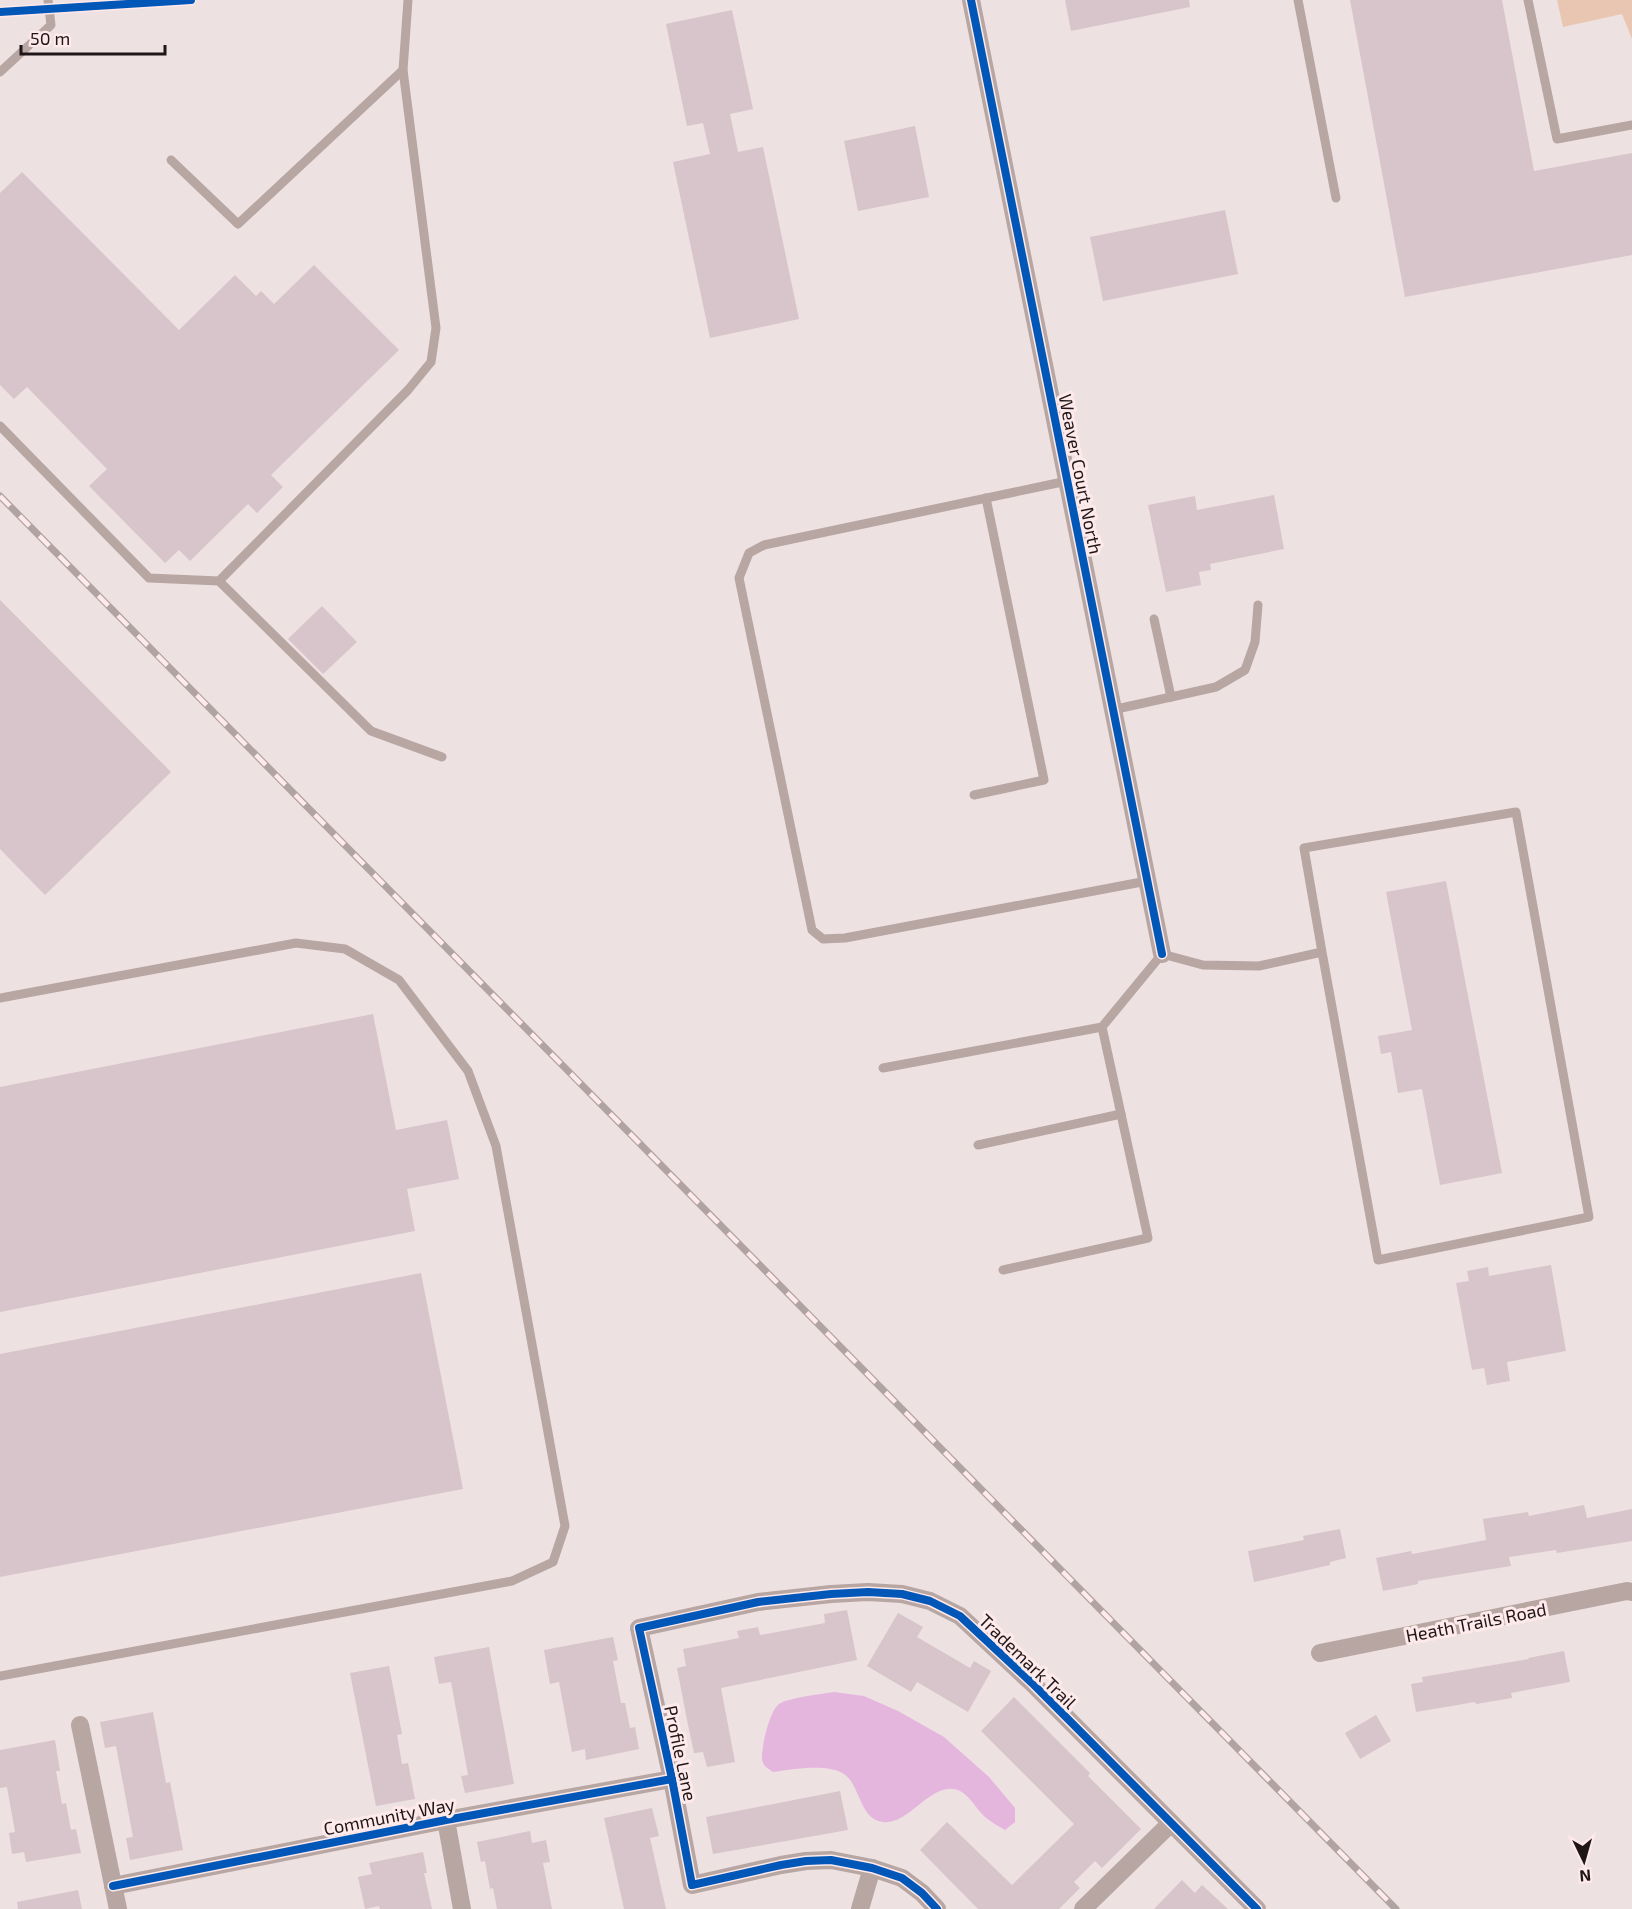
<svg xmlns="http://www.w3.org/2000/svg" width="1632" height="1909" font-family="'Exo 2',sans-serif">
<style>
.green{fill:#e8c6b1}
.water{fill:#e4b6de}
.building{fill:#d8c4cb}
.lines{fill:none;stroke-linecap:round;stroke-linejoin:round}
.service{stroke:#b7a6a2;stroke-width:9}
.minor{stroke:#b7a6a2;stroke-width:18}
.rail-casing{stroke:#b1a3a1;stroke-width:7}
.rail{stroke:#fee9eb;stroke-width:4.5;stroke-dasharray:14;stroke-linecap:butt}
.cycleway-casing{stroke:#fee9eb;stroke-width:11}
.cycleway{stroke:#0057b8;stroke-width:8}
.labels{text-anchor:middle;dominant-baseline:central;stroke-width:6;stroke-linejoin:round;paint-order:stroke}
.street-label{font-size:18px;fill:#1f1617;stroke:#fee9eb}
</style>
<rect width="100%" height="100%" fill="#eee1e2"/>
<path class="green" d="M1557 0H1632V39L1622 14 1563 27Z"/>
<path class="water" d="M834 1692 864 1696 898 1711 944 1737 989 1777 1015 1808V1822L1005 1830C998 1826 991 1822 985 1817 977 1810 970 1796 960 1791 933 1778 909 1826 883 1822 859 1819 861 1786 844 1774 829 1763 791 1769 773 1772 767 1768 762 1765 762 1758 762 1745 769 1712 779 1704 787 1698 822 1694 834 1692Z"/>
<g class="building">
<path d="M1065 0H1189L1190 7 1071 31Z"/>
<path d="M1350 0H1502L1534 171 1632 153V255L1405 297Z"/>
<path d="M732 10 753 109 730 114 738 152 763 147 799 319 710 338 673 162 710 154 703 123 687 126 666 24Z"/>
<path d="M915 126 929 197 858 211 844 141Z"/>
<path d="M22 172 179 330 235 275 256 296 261 291 274 304 314 265 399 350 271 475 283 487 257 513 248 504 190 561 179 550 165 563 89 486 107 469 27 387 14 399 0 385V193Z"/>
<path d="M1225 210 1238 274 1103 301 1090 237Z"/>
<path d="M1274 495 1284 549 1210 564 1211 570 1199 572 1201 585 1166 592 1148 505 1195 496 1197 510Z"/>
<path d="M0 600 171 772 45 895 0 849Z"/>
<path d="M322 606 357 642 323 674 288 639Z"/>
<path d="M1446 881 1502 1173 1440 1185 1422 1089 1398 1093 1391 1052 1381 1054 1378 1036 1412 1030 1386 892Z"/>
<path d="M373 1014 396 1130 447 1120 459 1179 407 1189 415 1231 0 1312V1087Z"/>
<path d="M1551 1265 1566 1351 1507 1362 1510 1381 1487 1385 1484 1368 1472 1370 1456 1283 1469 1281 1467 1271 1488 1267 1489 1276Z"/>
<path d="M421 1273 463 1489 0 1577V1354Z"/>
<path d="M1584 1505 1587 1518 1632 1509V1541L1557 1553 1556 1550 1509 1557 1511 1566 1418 1581V1584L1383 1591 1376 1558 1411 1551 1412 1554 1486 1540 1483 1519 1528 1512 1529 1516Z"/>
<path d="M1340 1529 1346 1558 1330 1562V1565L1254 1582 1248 1551 1304 1540 1303 1536Z"/>
<path d="M847 1610 857 1660 721 1688 735 1762 707 1767 703 1752 694 1753 688 1725 677 1668 686 1666 683 1649 739 1638 737 1631 758 1627 760 1635 825 1623 824 1614Z"/>
<path d="M898 1613 923 1627 917 1637 970 1668 974 1661 991 1671 968 1712 917 1682 911 1692 867 1666Z"/>
<path d="M613 1637 618 1660 613 1661 621 1703H625L630 1728 635 1727 639 1749 586 1760 585 1749 572 1752 559 1682 550 1684 544 1650Z"/>
<path d="M489 1647 514 1784 465 1793 461 1776 468 1775 451 1682 439 1684 434 1657Z"/>
<path d="M1564 1651 1570 1682 1511 1693 1512 1698 1476 1704 1475 1702 1416 1712 1411 1684 1423 1682 1422 1677 1529 1659 1528 1658Z"/>
<path d="M389 1666 402 1734 397 1735 402 1764 408 1763 415 1799 376 1806 350 1673Z"/>
<path d="M1014 1697 1090 1773 1088 1776 1141 1829 1102 1868 1095 1861 1074 1882 1080 1888 1059 1909H978L920 1850 947 1822 1012 1885 1074 1824 981 1731Z"/>
<path d="M153 1712 166 1783 170 1782 183 1850 130 1860 126 1838 133 1837 116 1746 105 1748 100 1722Z"/>
<path d="M1376 1715 1391 1741 1360 1759 1345 1733Z"/>
<path d="M55 1740 60 1771H56L62 1804 66 1803 71 1830 76 1829 81 1853 26 1862 24 1852 12 1854 9 1833 15 1832 7 1787 0 1788V1750Z"/>
<path d="M840 1791 848 1830 713 1854 706 1817Z"/>
<path d="M652 1808 659 1836 650 1838 666 1909H624L604 1818Z"/>
<path d="M530 1831 532 1843 546 1840 550 1862 543 1863 552 1909H497L493 1888 490 1889 485 1861 481 1862 477 1842Z"/>
<path d="M423 1852 427 1873H424L432 1909H380L379 1906 365 1909 358 1877 372 1874 369 1863Z"/>
<path d="M1182 1880 1195 1893 1202 1885 1228 1909H1154Z"/>
<path d="M78 1890 82 1909H18L17 1902Z"/>
</g>
<g class="lines">
<g class="service">
<path d="M1298 0 1336 198"/>
<path d="M1528 0 1557 139 1632 125"/>
<path d="M403 70 436 328 431 362 408 390 219 581 371 731 442 757"/>
<path d="M0 72 51 25 48 0"/>
<path d="M171 160 238 224 403 70 408 0"/>
<path d="M0 426 149 578 219 581"/>
<path d="M1067 481 764 545 749 553 739 578 812 930 823 939 845 938 1147 881"/>
<path d="M1171 697 1216 687 1245 670 1255 642 1258 605"/>
<path d="M1112 710 1171 697 1154 619"/>
<path d="M974 795 1044 780 986 498"/>
<path d="M0 998 296 943 345 949 399 980 468 1071 496 1146 565 1526 553 1562 512 1581 0 1676"/>
<path d="M883 1068 1102 1027 1162 954 1203 965 1259 966 1322 952 1378 1260 1589 1217 1516 812 1304 848 1322 952"/>
<path d="M978 1145 1121 1114"/>
<path d="M1003 1270 1148 1238 1102 1027"/>
</g>
<g class="minor">
<path d="M971 0 1162 954"/>
<path d="M1320 1653 1627 1591 1632 1592"/>
<path d="M80 1725 118 1909"/>
<path d="M446 1820 462 1909"/>
<path d="M113 1886 446 1820 672 1779"/>
<path d="M860 1909 872 1868"/>
<path d="M937 1909 922 1893 902 1878 872 1868 831 1860 806 1861 781 1865 692 1885 672 1779 639 1628 758 1602 831 1594 868 1592 902 1594 930 1601 960 1616 1032 1683 1257 1909"/>
<path d="M1083 1909 1170 1824"/>
</g>
<g class="rail-casing">
<path id="rail" d="M0 496 1396 1909"/>
</g>
<use href="#rail" class="rail"/>
<g class="cycleway-casing">
<g id="cycleway">
<path d="M971 0 1162 954"/>
<path d="M0 12 191 0"/>
<path d="M113 1886 446 1820 672 1779"/>
<path d="M937 1909 922 1893 902 1878 872 1868 831 1860 806 1861 781 1865 692 1885 672 1779 639 1628 758 1602 831 1594 868 1592 902 1594 930 1601 960 1616 1032 1683 1257 1909"/>
</g>
</g>
<use href="#cycleway" class="cycleway"/>
</g>
<g class="labels">
<g class="street-label">
<text transform="translate(1081 474) rotate(79)">Weaver Court North</text>
<text transform="translate(1476 1622) rotate(-11)">Heath Trails Road</text>
<text transform="translate(1028 1661) rotate(44)">Trademark Trail</text>
<text transform="translate(681 1753) rotate(78)">Profile Lane</text>
<text transform="translate(389 1816) rotate(-11)">Community Way</text>
</g>
</g>
<g transform="translate(1584 1861) rotate(175)" stroke="#fee9eb" stroke-width="4.5" paint-order="stroke">
<path d="M0-4.5L10 22L0 15L-10 22Z" fill="#1f1617"/>
<text y="-9" font-size="16" font-weight="bold" text-anchor="middle" fill="#1f1617">N</text>
</g>
<path d="M21 45v9h144v-9" fill="none" stroke="#1f1617" stroke-width="3"/>
<text x="30" y="45" font-size="18" fill="#1f1617" stroke="#fee9eb" stroke-width="4.5" paint-order="stroke">50 m</text>
</svg>
